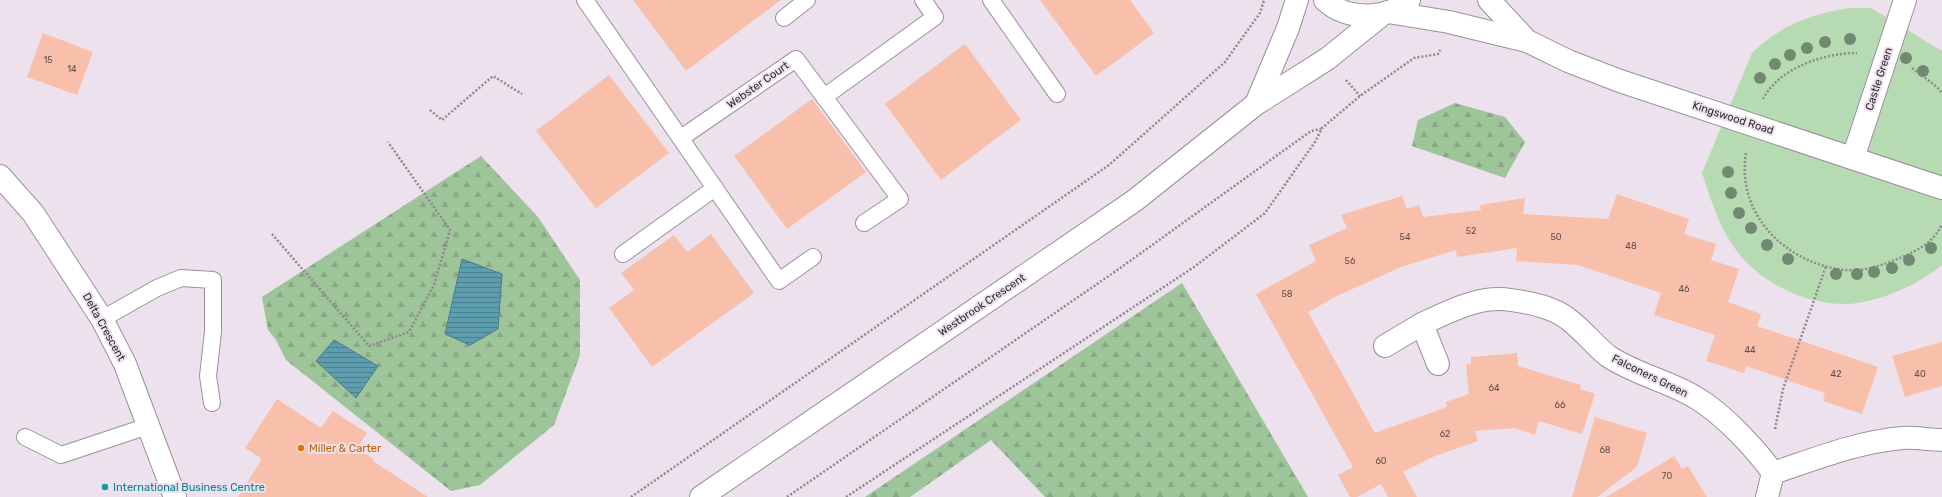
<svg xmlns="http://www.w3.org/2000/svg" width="1942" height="497" font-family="Rubik,sans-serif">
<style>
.green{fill:#b6dbb2}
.forest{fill:url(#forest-firs)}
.water{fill:url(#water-rules);stroke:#4e7a88}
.building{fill:#f8c0aa}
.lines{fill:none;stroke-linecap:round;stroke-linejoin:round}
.lane-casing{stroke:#9b919c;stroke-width:18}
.street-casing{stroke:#9b919c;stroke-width:24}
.secondary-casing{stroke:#9b919c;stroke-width:24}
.path{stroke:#8f8790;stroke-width:2.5;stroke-dasharray:2 2;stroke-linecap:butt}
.lane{stroke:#fff;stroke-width:16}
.street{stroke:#fff;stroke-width:22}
.secondary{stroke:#fff;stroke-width:22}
.tree{fill:#708970}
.food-dot{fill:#e8710a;stroke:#ece1ed;stroke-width:1.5}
.culture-dot{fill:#0f9aa8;stroke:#ece1ed;stroke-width:1.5}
.labels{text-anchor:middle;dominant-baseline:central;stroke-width:4;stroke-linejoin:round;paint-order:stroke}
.number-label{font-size:9px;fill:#604f4d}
.street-label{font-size:11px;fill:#2e292e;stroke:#ece1ed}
.food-label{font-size:11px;fill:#c56008;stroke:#ece1ed;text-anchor:start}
.culture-label{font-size:11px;fill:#0d838f;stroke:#ece1ed;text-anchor:start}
</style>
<defs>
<pattern id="forest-firs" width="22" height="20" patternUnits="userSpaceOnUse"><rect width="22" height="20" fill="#9ec49a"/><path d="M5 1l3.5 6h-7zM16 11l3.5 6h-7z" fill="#88a885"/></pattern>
<pattern id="water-rules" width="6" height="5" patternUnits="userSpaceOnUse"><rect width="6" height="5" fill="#5c9daf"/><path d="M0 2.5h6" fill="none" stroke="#4c808f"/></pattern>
</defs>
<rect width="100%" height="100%" fill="#ece1ed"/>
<path class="green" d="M1850 8H1871L1942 51V265C1916 286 1878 303 1845 304 1804 304 1761 283 1736 250 1719 227 1711 200 1702 173L1752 53C1779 26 1813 13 1850 8Z"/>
<g class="forest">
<path d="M1455 103 1505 117 1525 142 1505 178 1412 146 1418 120Z"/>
<path d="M481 156 538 217 580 280V355L554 425 480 485 451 491 286 360 276 340 268 330 262 297Z"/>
<path d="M1182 283 1308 497H1045L991 440 910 497H865Z"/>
</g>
<g class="water">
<path d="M462 259 502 274 498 329 470 345 445 334Z"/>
<path d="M334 340 378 366 356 398 316 361Z"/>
</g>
<g class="building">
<path d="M633 0H781L686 71Z"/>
<path d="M1040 0H1130L1154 33 1096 76Z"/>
<path d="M43 33 93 52 77 95 27 77Z"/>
<path d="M965 44 1021 120 941 180 885 104Z"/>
<path d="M609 75 669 153 596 208 536 131Z"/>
<path d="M812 99 866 172 787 229 734 156Z"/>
<path d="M1617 194 1689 219 1684 234 1716 244 1711 260 1739 269 1728 302 1761 314 1757 326 1878 367 1862 414 1823 401 1825 393 1746 366 1744 373 1706 361 1715 335 1654 315 1661 293 1578 265 1516 261 1517 248 1457 257 1456 250 1401 267 1337 296 1308 312 1375 433 1447 407 1446 402 1469 394 1466 364H1471V357L1517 353 1518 366 1581 385 1580 389 1595 394 1582 434 1539 421 1535 435 1514 428 1475 431 1478 441 1435 456 1403 472 1417 497H1388L1381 484 1357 497H1350L1338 475 1353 467 1256 294 1316 261 1309 245 1347 228 1341 215 1402 196 1407 209 1419 205 1423 217 1481 210 1480 205 1525 198 1523 214 1608 219Z"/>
<path d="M711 234 754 293 652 367 609 308 634 290 621 273 674 235 687 252Z"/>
<path d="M1942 342V386L1905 397 1892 356Z"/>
<path d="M277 399 321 428 333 411 367 433 357 448 374 459 373 461 428 497H238L262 459 245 448Z"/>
<path d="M1595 417 1647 433 1637 467 1597 497H1572Z"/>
<path d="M1674 456 1682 469 1688 466 1707 497H1606Z"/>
</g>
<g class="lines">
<g class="lane-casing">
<g id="lane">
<path d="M585 0 779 281 813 257"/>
<path d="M991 0 1057 94"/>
<path d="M784 18 807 0"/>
<path d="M824 97 935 17 923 0"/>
<path d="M681 138 796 59 900 199 864 223"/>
<path d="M623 254 715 188"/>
<path d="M102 319 157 288 181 278 213 280V332L208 376 212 403"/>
<path d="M25 437 61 455 148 426"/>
</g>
</g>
<g class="street-casing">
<g id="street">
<path d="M1489 0 1527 41"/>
<path d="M1388 12 1449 22 1527 41 1568 61 1620 81 1942 188"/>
<path d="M1853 158 1905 0"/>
<path d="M0 176 33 213 102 319 125 364 175 497"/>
<path d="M1422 324C1450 311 1480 295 1511 300 1531 303 1553 307 1568 319 1583 330 1594 345 1608 356 1636 375 1670 381 1698 399 1723 414 1756 449 1773 473"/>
<path d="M1385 346 1422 324 1438 364"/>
<path d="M1767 497 1773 473C1815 459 1857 442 1902 438 1915 437 1929 440 1942 440"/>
</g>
</g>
<g class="secondary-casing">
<g id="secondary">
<path d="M1325 0C1346 21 1388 20 1409 0"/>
<path d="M1256 104 1288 28 1297 0"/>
<path d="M701 497 1134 201 1256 104 1327 59 1383 14"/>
</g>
</g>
<g class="path">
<path d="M1912 68 1937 87 1942 93"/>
<path d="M1346 80 1360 96"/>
<path d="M1763 99C1779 68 1824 53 1857 53"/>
<path d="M430 110 442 120 493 76 522 94"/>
<path d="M1746 153C1736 215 1786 263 1844 270 1864 272 1883 265 1900 258 1917 251 1935 241 1942 224"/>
<path d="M272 234 369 346 409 332 434 285 450 230 388 142"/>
<path d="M1775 429 1783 389 1826 266"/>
<path d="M631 497 1109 165 1225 62 1260 13 1264 0"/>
<path d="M787 497 1116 271 1311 131 1321 129"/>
<path d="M846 497 1194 267 1265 213 1315 142 1322 128 1360 96 1414 58 1438 54 1440 50"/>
</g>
<use href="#lane" class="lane"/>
<use href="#street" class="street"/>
<use href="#secondary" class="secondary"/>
</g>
<g class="tree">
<circle cx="1850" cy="39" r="6"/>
<circle cx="1825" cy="42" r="6"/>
<circle cx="1807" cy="48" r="6"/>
<circle cx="1790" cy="55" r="6"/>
<circle cx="1906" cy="58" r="6"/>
<circle cx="1775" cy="64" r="6"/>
<circle cx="1923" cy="71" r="6"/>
<circle cx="1760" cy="78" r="6"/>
<circle cx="1728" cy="172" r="6"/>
<circle cx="1731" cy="193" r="6"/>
<circle cx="1739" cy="213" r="6"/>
<circle cx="1751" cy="228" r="6"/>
<circle cx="1767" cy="245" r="6"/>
<circle cx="1931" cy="248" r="6"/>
<circle cx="1788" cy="259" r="6"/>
<circle cx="1909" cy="260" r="6"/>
<circle cx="1892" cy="268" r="6"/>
<circle cx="1874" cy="272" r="6"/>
<circle cx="1836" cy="274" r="6"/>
<circle cx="1857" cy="274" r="6"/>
</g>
<circle class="food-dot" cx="301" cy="448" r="4"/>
<circle class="culture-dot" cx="105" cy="487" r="4"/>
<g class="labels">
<g class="number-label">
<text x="48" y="60">15</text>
<text x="72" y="69">14</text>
<text x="1471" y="231">52</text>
<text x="1405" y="237">54</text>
<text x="1556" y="237">50</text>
<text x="1631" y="246">48</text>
<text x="1350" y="261">56</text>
<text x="1684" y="289">46</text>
<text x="1287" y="294">58</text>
<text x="1750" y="350">44</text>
<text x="1836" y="374">42</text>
<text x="1920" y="374">40</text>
<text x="1494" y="388">64</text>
<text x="1560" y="405">66</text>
<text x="1445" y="434">62</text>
<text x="1605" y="450">68</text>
<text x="1381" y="461">60</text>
<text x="1667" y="476">70</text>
</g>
<g class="street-label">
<text transform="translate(1879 79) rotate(-72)">Castle Green</text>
<text transform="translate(758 85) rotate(-35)">Webster Court</text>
<text transform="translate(1733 118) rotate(18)">Kingswood Road</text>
<text transform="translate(982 305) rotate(-34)">Westbrook Crescent</text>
<text transform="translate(104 327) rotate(61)">Delta Crescent</text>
<text transform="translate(1650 376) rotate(26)">Falconers Green</text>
</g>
<g class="food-label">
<text x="309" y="448">Miller &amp; Carter</text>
</g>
<g class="culture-label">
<text x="113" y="487">International Business Centre</text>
</g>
</g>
</svg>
